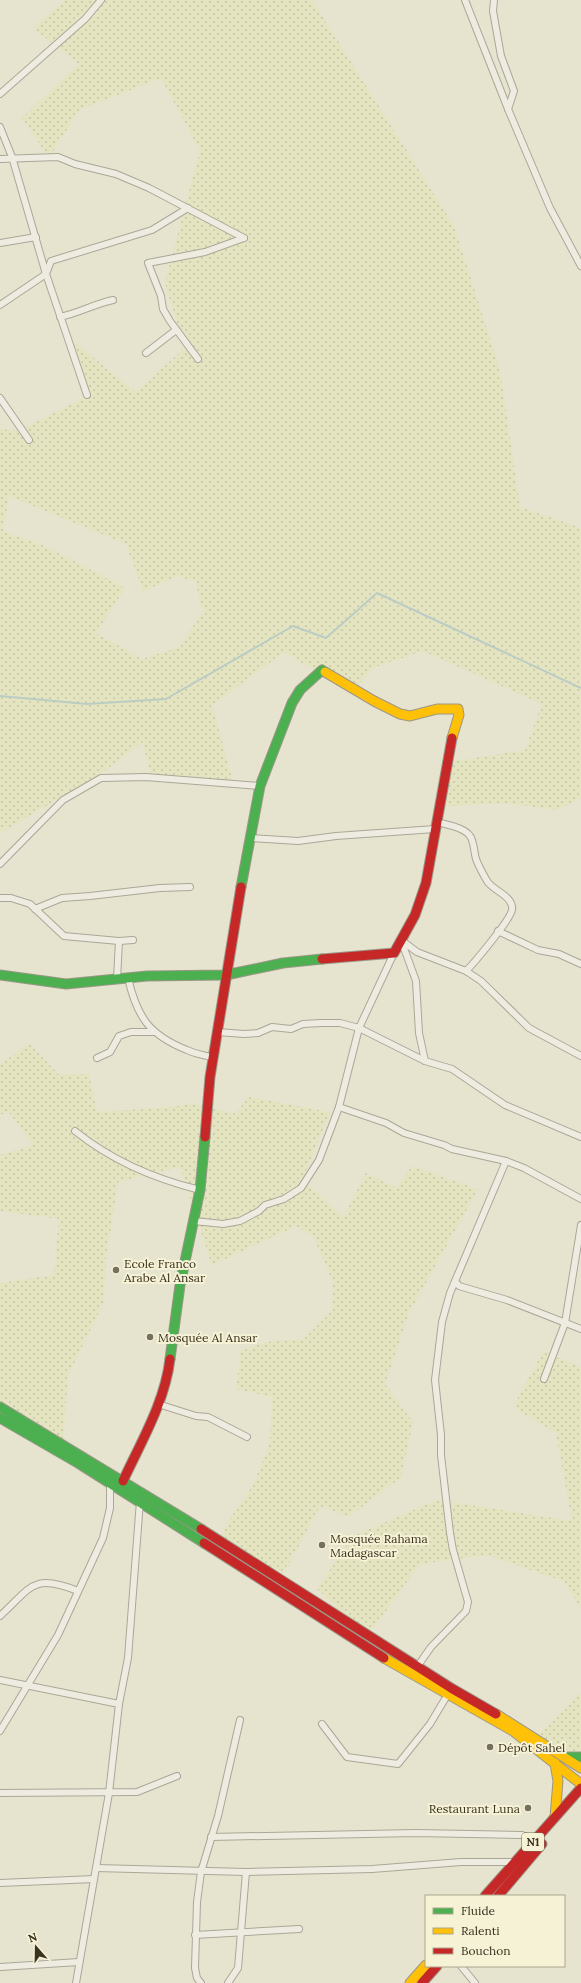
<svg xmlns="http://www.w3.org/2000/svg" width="581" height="1983" font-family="Lora,serif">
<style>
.farmland{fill:url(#farmland-dots);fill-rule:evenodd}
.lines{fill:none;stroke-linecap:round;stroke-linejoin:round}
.stream{stroke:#bacdc4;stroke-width:2}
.street-casing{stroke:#aba798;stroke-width:8}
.fast-casing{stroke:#9b9788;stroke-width:11}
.slow-casing{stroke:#9b9788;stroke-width:11}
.jam-casing{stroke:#9b9788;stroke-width:11}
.street{stroke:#eeece1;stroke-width:6}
.fast{stroke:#4caf50;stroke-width:9}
.slow{stroke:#ffc107;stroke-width:9}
.jam{stroke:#c62828;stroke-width:9}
.poi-dot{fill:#776f5d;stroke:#f6f2d6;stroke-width:1.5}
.labels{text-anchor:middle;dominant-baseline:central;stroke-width:4;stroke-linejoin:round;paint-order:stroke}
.shield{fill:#f6f2d6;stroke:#736b56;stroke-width:1}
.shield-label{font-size:11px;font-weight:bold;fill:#3b311f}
.poi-label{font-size:12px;fill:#3b311f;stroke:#f6f2d6;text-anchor:start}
</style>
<defs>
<pattern id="farmland-dots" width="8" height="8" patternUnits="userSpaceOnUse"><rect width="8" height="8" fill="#e5e4c0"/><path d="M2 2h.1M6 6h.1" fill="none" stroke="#c5c4a5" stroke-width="1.8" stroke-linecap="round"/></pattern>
</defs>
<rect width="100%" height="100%" fill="#e6e3cf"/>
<g class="farmland">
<path d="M65 0H312L454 226 500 370 520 507 581 528V798L557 810 506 803 447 806 443 763 525 750 542 704 423 651 372 668 353 693 284 652 212 705 233 782 150 774 143 742 99 775 0 833V429L18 431 84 398 74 342 136 392 185 348 165 283 200 151 161 78 79 110 49 158 22 118 79 64 33 28ZM9 496 126 544 143 591 178 576 196 582 201 607 204 609 180 647 142 659 96 633 125 588 47 547 3 531Z"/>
<path d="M29 1043 59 1075 89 1074 97 1112 160 1108 195 1104 236 1114 248 1097 330 1112 302 1180 344 1217 366 1173 397 1188 412 1166 478 1189 409 1313 385 1384 413 1422 401 1477 348 1517 320 1506 290 1562 278 1576 220 1540 229 1520 254 1484 270 1441 272 1397 236 1389 241 1351 267 1342 304 1339 332 1311 333 1282 313 1236 296 1226 212 1265 180 1167 118 1182 106 1258 104 1302 68 1375 63 1443 0 1407V1283L54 1275 59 1219 0 1211V1155L33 1145 8 1111 0 1115V1065Z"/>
<path d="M543 1352 581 1367V1608L563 1581 487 1555 420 1564 368 1635 317 1589 353 1536 437 1500 572 1521 556 1433 513 1407Z"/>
<path d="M581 1693V1757H567L537 1737Z"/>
</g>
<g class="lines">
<path class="stream" d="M0 696 87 704 166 699 293 626 326 638 377 593 581 688"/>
<g class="street-casing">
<g id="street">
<path d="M465 0 508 109 550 208 581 266"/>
<path d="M494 0 493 11 501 56 514 91 508 109"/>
<path d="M0 94 85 19 101 0"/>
<path d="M0 127 12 157 46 274 87 395"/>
<path d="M0 159 58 157 75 164 116 174 149 188 244 238"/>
<path d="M0 243 36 237"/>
<path d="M0 305 46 274 51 261 152 230 188 208"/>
<path d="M60 317C79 313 94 304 113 300"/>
<path d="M146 353 176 330"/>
<path d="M198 359 170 321 163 309 161 296 148 263 205 252 244 238"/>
<path d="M0 398 29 440"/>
<path d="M437 822C447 825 464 827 470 836 474 841 474 852 476 859 479 867 483 874 487 881 493 891 514 896 512 910 510 920 475 962 466 971"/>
<path d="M249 838 298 841 336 836 435 829"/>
<path d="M0 864 63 800 101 778 146 777 260 786"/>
<path d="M0 898H11L30 904 64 936 119 941 133 940"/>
<path d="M35 909 62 898 90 896 160 888 190 887"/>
<path d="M498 931 538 950 559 954 581 964"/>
<path d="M401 940 417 952 466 971 481 981 529 1028 581 1056"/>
<path d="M401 940 416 981 419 1033 425 1061"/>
<path d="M128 978C137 1017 149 1035 187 1050 195 1054 205 1055 213 1058"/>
<path d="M117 979 119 941"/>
<path d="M217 1032 244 1034 258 1033 272 1027 291 1029 303 1024 321 1023H340L359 1028 425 1061 452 1069 505 1105 581 1137"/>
<path d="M97 1058 110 1052 119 1036 131 1032H154"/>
<path d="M339 1107 386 1123 404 1133 444 1145 452 1149 506 1161 524 1168 581 1199"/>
<path d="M75 1131C111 1160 155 1179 200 1190"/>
<path d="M194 1221 223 1224 240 1221 259 1211 265 1205 284 1199 301 1188 319 1160 339 1107 359 1028 394 953"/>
<path d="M455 1281 459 1286 507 1300 581 1329"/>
<path d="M544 1379 565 1323 581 1225"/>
<path d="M158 1404 196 1416 208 1417 247 1437"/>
<path d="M0 1616C32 1587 32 1573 78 1591"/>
<path d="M417 1667 431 1647 466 1611 468 1602 453 1550 450 1533 441 1455V1435L435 1380 442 1322 450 1293 506 1161"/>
<path d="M0 1680 119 1704"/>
<path d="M322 1724 347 1757 398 1764 430 1724 448 1694"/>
<path d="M0 1731 58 1635 103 1538 110 1508V1484"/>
<path d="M0 1793 137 1792 177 1776"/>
<path d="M211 1837 416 1833 522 1835 535 1840"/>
<path d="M96 1868 246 1872 372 1869 461 1862H515"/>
<path d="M0 1883 94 1879"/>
<path d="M195 1935 299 1929"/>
<path d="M461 1966 475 1983"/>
<path d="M0 1967 79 1962"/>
<path d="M76 1983 109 1793 119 1704 128 1658 140 1501"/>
<path d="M201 1983 197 1978 195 1968 197 1902 201 1872 218 1816 240 1720"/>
<path d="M228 1983 238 1968 246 1872"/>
</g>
</g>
<g class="fast-casing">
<g id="fast">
<path d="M241 887 260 786 292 703 300 690 322 670 325 672"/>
<path d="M0 975 66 984 147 976 226 975 283 963 322 959"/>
<path d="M170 1359 180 1285 200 1190 205 1137"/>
<path d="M0 1407 201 1529"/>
<path d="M0 1418 78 1463 204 1543"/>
<path d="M567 1757H581"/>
</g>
</g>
<g class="slow-casing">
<g id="slow">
<path d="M325 672 374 701 400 714 410 716 437 709H458L459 715 452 738"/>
<path d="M384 1658 513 1731 581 1784"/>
<path d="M496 1714 581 1768"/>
<path d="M555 1763 558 1781 555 1817"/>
<path d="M410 1983 426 1965"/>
</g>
</g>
<g class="jam-casing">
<g id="jam">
<path d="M322 959 394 953 415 915 426 883 452 738"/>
<path d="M205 1137 210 1077 241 887"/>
<path d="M123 1481C141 1442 165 1402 170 1359"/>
<path d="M201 1529 451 1688 496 1714"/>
<path d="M204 1543 384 1658"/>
<path d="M485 1896 581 1788"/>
<path d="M498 1896 542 1844"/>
<path d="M422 1983 437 1966"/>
</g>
</g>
<use href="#street" class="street"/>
<use href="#fast" class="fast"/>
<use href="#slow" class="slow"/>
<use href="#jam" class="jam"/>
</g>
<g class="poi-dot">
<circle cx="116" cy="1270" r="4"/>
<circle cx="150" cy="1337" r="4"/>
<circle cx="322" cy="1545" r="4"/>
<circle cx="490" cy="1747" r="4"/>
<circle cx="528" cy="1808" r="4"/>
</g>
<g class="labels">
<rect class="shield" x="522" y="1833" width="22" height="18" rx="3"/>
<g class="shield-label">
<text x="533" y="1842">N1</text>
</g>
<g class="poi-label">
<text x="124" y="1263">Ecole Franco<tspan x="124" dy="14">Arabe Al Ansar</tspan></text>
<text x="158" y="1337">Mosquée Al Ansar</text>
<text x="330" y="1538">Mosquée Rahama<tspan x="330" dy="14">Madagascar</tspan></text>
<text x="498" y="1747">Dépôt Sahel</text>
<text x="520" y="1808" text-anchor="end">Restaurant Luna</text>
</g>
</g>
<rect x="425" y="1895" width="140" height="72" fill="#f6f2d6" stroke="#aba58d"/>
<rect x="433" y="1908" width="20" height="6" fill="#4caf50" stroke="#aba58d"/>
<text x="461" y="1915" font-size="12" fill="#3b311f">Fluide</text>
<rect x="433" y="1928" width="20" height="6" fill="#ffc107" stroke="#aba58d"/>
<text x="461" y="1935" font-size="12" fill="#3b311f">Ralenti</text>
<rect x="433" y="1948" width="20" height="6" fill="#c62828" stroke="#aba58d"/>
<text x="461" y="1955" font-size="12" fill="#3b311f">Bouchon</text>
<g transform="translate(36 1947) rotate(340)" stroke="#f6f2d6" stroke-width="3" paint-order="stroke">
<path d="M0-3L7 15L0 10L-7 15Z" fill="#3b311f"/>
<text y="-6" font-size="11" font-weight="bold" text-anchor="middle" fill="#3b311f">N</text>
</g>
</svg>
